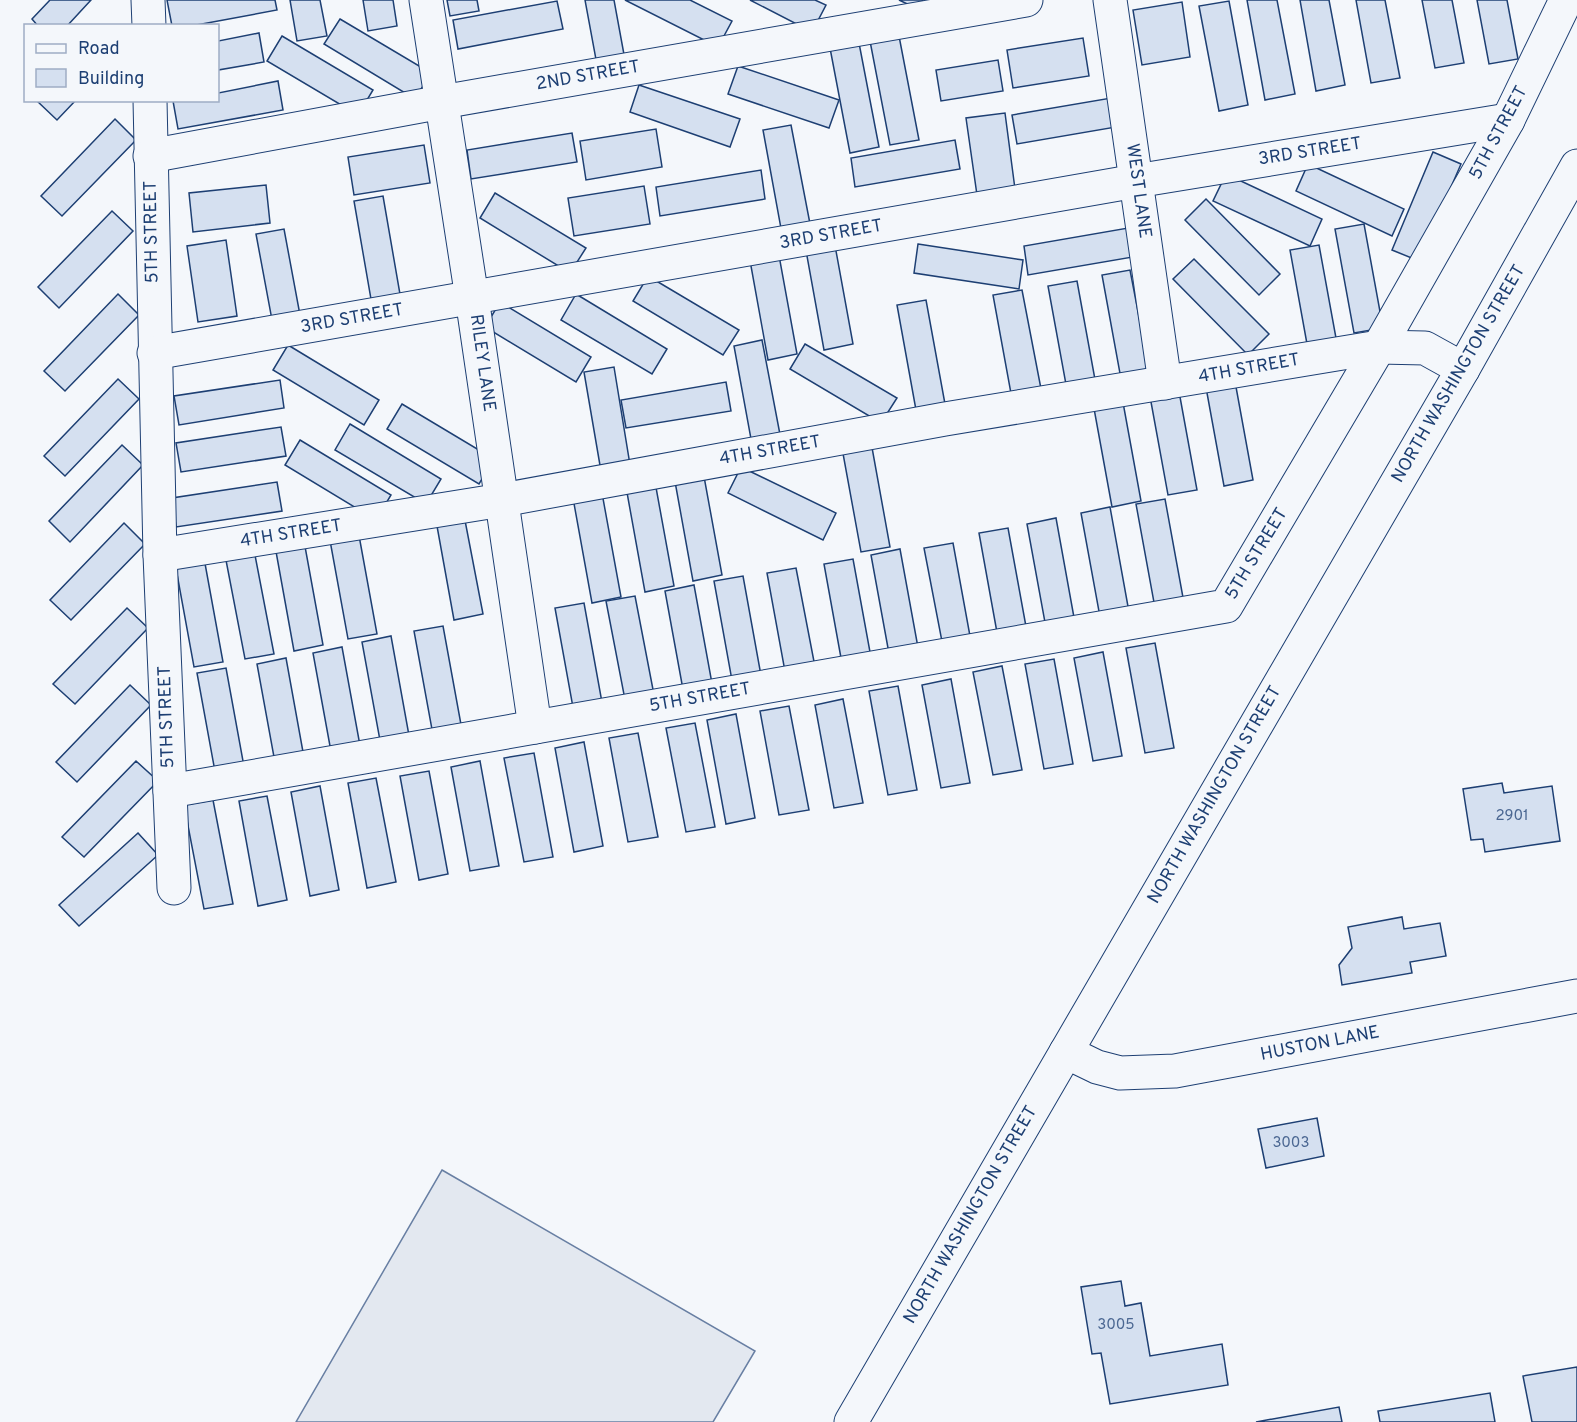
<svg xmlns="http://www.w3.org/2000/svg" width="1577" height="1422" font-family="Overpass,sans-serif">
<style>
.parking{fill:#e3e8f0;stroke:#687fa3;stroke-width:1.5}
.building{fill:#d5e0f0;stroke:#1d3f73;stroke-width:1.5}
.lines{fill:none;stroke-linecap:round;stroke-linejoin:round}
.minor-casing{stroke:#1d3f73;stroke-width:35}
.major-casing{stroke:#1d3f73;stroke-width:35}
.minor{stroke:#f4f7fb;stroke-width:33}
.major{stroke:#f4f7fb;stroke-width:33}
.labels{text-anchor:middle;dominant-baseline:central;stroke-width:4.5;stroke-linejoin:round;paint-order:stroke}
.number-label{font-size:15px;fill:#4b6792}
.street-label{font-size:18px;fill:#1d3f73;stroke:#f4f7fb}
</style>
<rect width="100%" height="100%" fill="#f4f7fb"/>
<path class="parking" d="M442 1170 755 1351 713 1422H296Z"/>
<g class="building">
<path d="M50 0H91L67 26H38L32 19Z"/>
<path d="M167 0H275L277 10 191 26H172Z"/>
<path d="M290 0H320L327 36 297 41Z"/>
<path d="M363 0H393L397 26 368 31Z"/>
<path d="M447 0H477L479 11 450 16Z"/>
<path d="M585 0H614L625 60 597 65Z"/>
<path d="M625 0H690L732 21 718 47Z"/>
<path d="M750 0H815L826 5 812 32Z"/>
<path d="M899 0H923L918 9Z"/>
<path d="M1247 0H1277L1295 94 1265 100Z"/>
<path d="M1300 0H1329L1345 85 1316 91Z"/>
<path d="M1356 0H1385L1400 78 1371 83Z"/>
<path d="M1422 0H1452L1464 63 1435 68Z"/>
<path d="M1477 0H1507L1518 59 1489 64Z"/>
<path d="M557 1 563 29 458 49 453 20Z"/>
<path d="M1229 1 1248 105 1219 111 1199 6Z"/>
<path d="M1182 2 1190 57 1142 65 1133 10Z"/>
<path d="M340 19 431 73 415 99 324 44Z"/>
<path d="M259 33 264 62 218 70V41Z"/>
<path d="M282 36 373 90 358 115 267 61Z"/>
<path d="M899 36 919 140 890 145 870 41Z"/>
<path d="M1083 38 1089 76 1013 88 1007 50Z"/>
<path d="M859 43 879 147 850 153 830 48Z"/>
<path d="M998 60 1003 91 941 101 936 70Z"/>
<path d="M738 66 839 100 829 128 728 94Z"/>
<path d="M278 81 283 110 178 129 173 101 218 100V93Z"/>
<path d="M639 85 740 119 730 147 630 112Z"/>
<path d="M1117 97 1122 126 1017 144 1012 115Z"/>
<path d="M36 100H76L57 120Z"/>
<path d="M1005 113 1015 189 977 195 966 118Z"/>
<path d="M115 119 136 140 62 216 41 196Z"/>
<path d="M791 125 811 229 782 234 763 130Z"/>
<path d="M656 129 662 167 586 180 580 141Z"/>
<path d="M572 133 577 162 471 179 467 150Z"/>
<path d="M955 140 960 169 855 187 851 158Z"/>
<path d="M424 145 430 183 354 195 348 157Z"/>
<path d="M1433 152 1461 164 1419 261 1392 250Z"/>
<path d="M1308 164 1404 209 1392 236 1296 191Z"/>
<path d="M761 170 765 199 660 216 656 187Z"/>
<path d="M1226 174 1322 219 1310 246 1213 201Z"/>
<path d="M266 185 270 223 193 232 189 193Z"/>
<path d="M644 186 650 224 574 236 568 198Z"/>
<path d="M495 193 586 248 570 273 480 218Z"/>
<path d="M383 196 401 300 372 305 354 201Z"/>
<path d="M1206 199 1280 274 1259 295 1185 220Z"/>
<path d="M112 211 133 231 59 308 38 287Z"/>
<path d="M1364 224 1383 328 1354 333 1335 229Z"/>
<path d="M1128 228 1133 257 1028 275 1024 246Z"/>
<path d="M284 229 300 315 272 320 256 234Z"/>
<path d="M226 240 237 316 198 322 187 246Z"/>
<path d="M834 240 853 344 824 350 805 245Z"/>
<path d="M918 244 1023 260 1019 289 914 273Z"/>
<path d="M1319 245 1338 349 1309 355 1290 250Z"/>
<path d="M778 250 797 354 768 360 749 255Z"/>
<path d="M1194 259 1269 334 1248 355 1173 279Z"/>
<path d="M1130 270 1150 374 1121 379 1102 275Z"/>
<path d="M648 276 739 330 723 355 633 301Z"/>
<path d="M1077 281 1096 385 1067 390 1048 286Z"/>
<path d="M1022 290 1042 394 1012 399 993 295Z"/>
<path d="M118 294 139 315 65 391 44 371Z"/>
<path d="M576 294 667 349 652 374 561 320Z"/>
<path d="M926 300 945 404 916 410 897 305Z"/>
<path d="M500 302 591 357 576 382 485 327Z"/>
<path d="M762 340 782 445 753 450 734 346Z"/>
<path d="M805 344 897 398 881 423 790 369Z"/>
<path d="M288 345 379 400 364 425 273 370Z"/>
<path d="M614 367 631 471 602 477 584 372Z"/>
<path d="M1234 376 1253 480 1224 486 1205 382Z"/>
<path d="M118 379 139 399 65 476 44 456Z"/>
<path d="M280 380 284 408 179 425 174 396Z"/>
<path d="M726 382 731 411 626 428 621 400Z"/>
<path d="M1178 386 1197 490 1168 495 1149 391Z"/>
<path d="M1122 397 1141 501 1112 507 1093 403Z"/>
<path d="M402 404 494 459 479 484 387 429Z"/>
<path d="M350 424 441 479 426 504 335 450Z"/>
<path d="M281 427 286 456 181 472 176 443Z"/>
<path d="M300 440 391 495 376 520 285 465Z"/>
<path d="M871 442 890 547 861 552 842 448Z"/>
<path d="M122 445 143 465 70 542 49 521Z"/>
<path d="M741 467 836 513 823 540 728 493Z"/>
<path d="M703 471 722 575 693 581 674 476Z"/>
<path d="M277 482 282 511 176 527 172 498Z"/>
<path d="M655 482 674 586 645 592 626 487Z"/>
<path d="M602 493 621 597 592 603 573 498Z"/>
<path d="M1165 499 1184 603 1155 608 1136 504Z"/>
<path d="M1110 507 1129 612 1100 617 1081 513Z"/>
<path d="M463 510 483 614 454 620 435 515Z"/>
<path d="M1056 518 1075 623 1046 628 1027 524Z"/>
<path d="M124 523 145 544 71 620 50 600Z"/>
<path d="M1008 528 1027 632 998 638 979 533Z"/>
<path d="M358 530 377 634 348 639 329 535Z"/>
<path d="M304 541 323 645 294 651 275 546Z"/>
<path d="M953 543 972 647 944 652 924 548Z"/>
<path d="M900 549 919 653 890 659 871 555Z"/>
<path d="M254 550 274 654 245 659 225 555Z"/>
<path d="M204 558 223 662 194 667 175 563Z"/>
<path d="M853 559 872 663 843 669 824 564Z"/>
<path d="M796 568 816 672 786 677 767 573Z"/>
<path d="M743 576 762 681 733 686 714 581Z"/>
<path d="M694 585 713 689 684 695 665 591Z"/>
<path d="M635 596 655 700 626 705 606 601Z"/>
<path d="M584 603 603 708 574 713 555 608Z"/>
<path d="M127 608 148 628 75 704 53 684Z"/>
<path d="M443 626 462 730 433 735 414 631Z"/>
<path d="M391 636 410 741 381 746 362 642Z"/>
<path d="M1155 643 1174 748 1145 753 1126 648Z"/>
<path d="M342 647 361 751 332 757 313 653Z"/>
<path d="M1103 652 1122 756 1093 761 1074 658Z"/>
<path d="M286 658 305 763 276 768 257 664Z"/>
<path d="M1054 659 1073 764 1044 769 1025 664Z"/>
<path d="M1002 666 1022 770 993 775 973 672Z"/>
<path d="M226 668 245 772 216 777 197 673Z"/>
<path d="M951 679 970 783 941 788 922 685Z"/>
<path d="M130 685 151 705 77 782 56 762Z"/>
<path d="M898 686 917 790 888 795 869 691Z"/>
<path d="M843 699 863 803 834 808 815 705Z"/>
<path d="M789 706 809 810 779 815 760 711Z"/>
<path d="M736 714 755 818 726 824 707 720Z"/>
<path d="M695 723 715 827 686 832 666 728Z"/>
<path d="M638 733 658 837 628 842 609 738Z"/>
<path d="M584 742 603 846 574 852 555 748Z"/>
<path d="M534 753 553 857 524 862 504 758Z"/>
<path d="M136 761 158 781 84 857 62 837Z"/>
<path d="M480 761 499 866 470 871 451 767Z"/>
<path d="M429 771 448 874 419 880 400 776Z"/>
<path d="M376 778 396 882 367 888 348 783Z"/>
<path d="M1502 783 1504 793 1552 786 1560 841 1485 852 1483 839 1471 840 1463 789Z"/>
<path d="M320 786 339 890 310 896 291 792Z"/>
<path d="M267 796 287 900 258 906 239 801Z"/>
<path d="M213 800 233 904 204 909 184 805Z"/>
<path d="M138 833 158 855 79 926 59 905Z"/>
<path d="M1402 917 1404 929 1440 923 1446 956 1410 962 1412 973 1342 985 1339 965 1352 948 1348 927Z"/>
<path d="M1317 1118 1324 1156 1266 1168 1258 1129Z"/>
<path d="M1121 1281 1125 1306 1141 1303 1150 1356 1222 1344 1228 1385 1110 1404 1101 1353 1092 1354 1081 1287Z"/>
<path d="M1577 1367V1422H1532L1523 1376Z"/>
<path d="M1490 1393 1495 1422H1380L1378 1411Z"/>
<path d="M1339 1407 1342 1422H1256Z"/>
</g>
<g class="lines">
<g class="minor-casing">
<g id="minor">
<path d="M148 0 149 26"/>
<path d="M426 0 472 298 535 727"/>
<path d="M1110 0 1165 383"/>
<path d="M150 100 160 555 174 888"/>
<path d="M150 156 442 102 1026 0"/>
<path d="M154 353 1136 181 1508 120"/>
<path d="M160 555 502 500 945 419 1379 347 1425 348 1463 369"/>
<path d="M170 791 1226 606 1379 347 1508 120 1566 0"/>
<path d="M1066 1052 1097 1067 1120 1073 1175 1071 1577 996"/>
</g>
</g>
<g class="major-casing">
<path id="major" d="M851 1422 1463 369 1577 166"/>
</g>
<use href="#minor" class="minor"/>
<use href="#major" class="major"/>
</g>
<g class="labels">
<g class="number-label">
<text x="1512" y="816">2901</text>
<text x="1291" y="1143">3003</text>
<text x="1116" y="1325">3005</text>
</g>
<g class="street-label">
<text transform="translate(588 76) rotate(-10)">2ND STREET</text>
<text transform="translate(1499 133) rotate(-62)">5TH STREET</text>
<text transform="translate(1310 152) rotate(-9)">3RD STREET</text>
<text transform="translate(1138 191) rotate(82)">WEST LANE</text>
<text transform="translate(152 232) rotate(-91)">5TH STREET</text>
<text transform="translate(831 235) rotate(-10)">3RD STREET</text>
<text transform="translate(352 319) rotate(-10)">3RD STREET</text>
<text transform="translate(482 363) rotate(82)">RILEY LANE</text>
<text transform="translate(1249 369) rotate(-10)">4TH STREET</text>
<text transform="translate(1459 374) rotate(-60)">NORTH WASHINGTON STREET</text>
<text transform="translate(770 451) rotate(-10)">4TH STREET</text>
<text transform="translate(291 534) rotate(-9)">4TH STREET</text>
<text transform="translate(1257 554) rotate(-59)">5TH STREET</text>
<text transform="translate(700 698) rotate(-10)">5TH STREET</text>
<text transform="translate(167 717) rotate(-92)">5TH STREET</text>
<text transform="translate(1215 795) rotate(-60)">NORTH WASHINGTON STREET</text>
<text transform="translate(1320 1044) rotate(-11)">HUSTON LANE</text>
<text transform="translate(971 1215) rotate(-60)">NORTH WASHINGTON STREET</text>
</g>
</g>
<rect x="24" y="24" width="195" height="78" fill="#f4f7fb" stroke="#9eadc5" stroke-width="1.5"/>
<rect x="36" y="44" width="30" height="9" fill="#f4f7fb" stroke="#9eadc5" stroke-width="1.5"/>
<text x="78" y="54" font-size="18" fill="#1d3f73">Road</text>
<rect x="36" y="69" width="30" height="18" fill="#d5e0f0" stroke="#9eadc5" stroke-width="1.5"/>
<text x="78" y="84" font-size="18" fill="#1d3f73">Building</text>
</svg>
